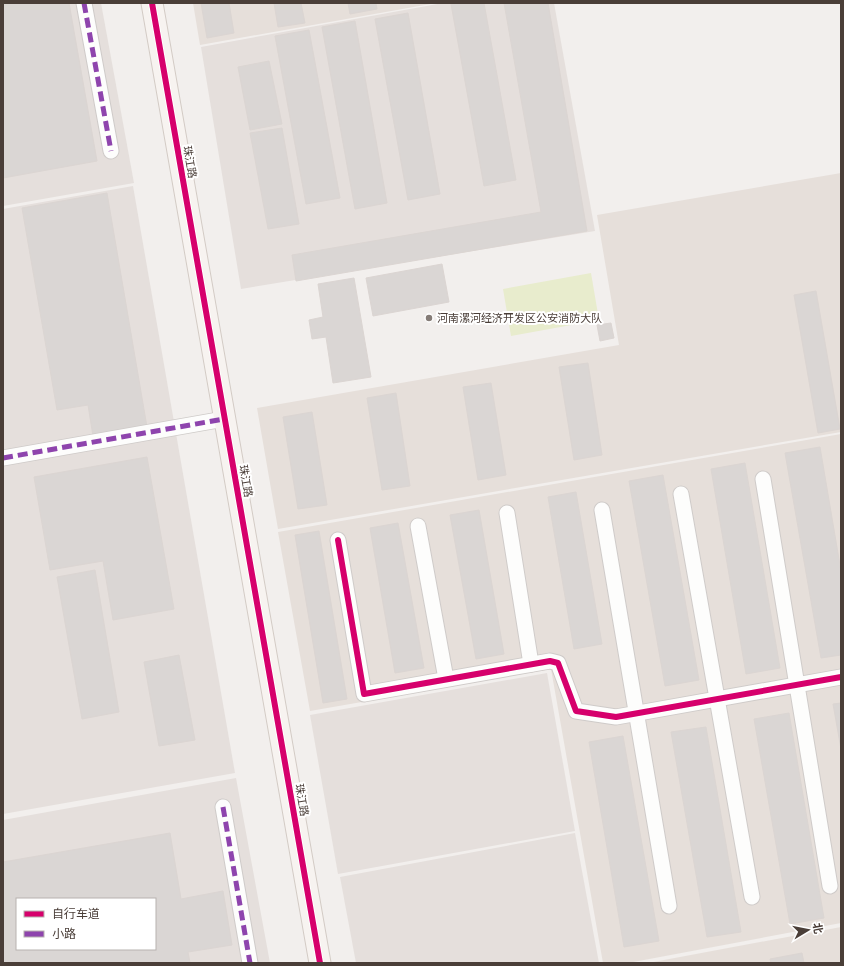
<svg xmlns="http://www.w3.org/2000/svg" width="844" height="966" font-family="'Titillium Web','Noto Sans SC',sans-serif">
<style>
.residential{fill:#e6dfda}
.industrial{fill:#e5dfdc;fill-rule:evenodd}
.green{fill:#e8eccd}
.building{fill:#dad6d4;stroke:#dbd5d2;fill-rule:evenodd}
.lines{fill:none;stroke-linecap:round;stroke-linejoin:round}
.street-casing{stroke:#cfcbc9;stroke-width:17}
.secondary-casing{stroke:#d3cbc5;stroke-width:23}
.street{stroke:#fdfdfc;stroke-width:15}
.secondary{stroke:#f7f3f0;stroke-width:21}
.quiet{stroke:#8e44ad;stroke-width:5;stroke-dasharray:10 5;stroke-linecap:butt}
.cycleway-casing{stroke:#fff;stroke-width:8}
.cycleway{stroke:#d6006c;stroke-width:6}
.poi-dot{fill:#857c77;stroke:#fff;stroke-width:1.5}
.labels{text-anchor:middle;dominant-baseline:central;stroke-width:4;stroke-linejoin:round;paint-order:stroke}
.street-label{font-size:11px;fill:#4a3e38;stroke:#fff}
.poi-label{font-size:11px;fill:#4a3e38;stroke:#fff;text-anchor:start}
</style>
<rect width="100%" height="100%" fill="#f2efed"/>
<g class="residential">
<path d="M193 3H436L200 45Z"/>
<path d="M841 173V432L278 529 257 408 619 345 597 215Z"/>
<path d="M841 434V923L628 963H603L551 669 310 711 278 532Z"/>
<path d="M841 927V963H648Z"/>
</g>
<g class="industrial">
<path d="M3 3H101L134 183 3 206Z"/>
<path d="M443 3H554L595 231 241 289 201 47Z"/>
<path d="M133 186 235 773 3 814V209Z"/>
<path d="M547 673 575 831 338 874 310 715Z"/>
<path d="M236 778 270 963H3V820ZM17 899H155V949H17Z"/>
<path d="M575 833 599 963H356L340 877Z"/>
</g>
<path class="green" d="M591 273 599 320 511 336 503 289Z"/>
<g class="building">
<path d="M3 3H69L97 161 3 178Z"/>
<path d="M201 3H229L234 33 207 38Z"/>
<path d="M274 3H301L305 23 278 27Z"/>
<path d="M348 3H376L377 9 350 14Z"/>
<path d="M459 3H484L516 180 484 186 451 4Z"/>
<path d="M504 3H548L587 231 296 281 292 255 541 212Z"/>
<path d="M408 13 440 194 408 200 375 19Z"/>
<path d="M355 21 387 203 355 209 322 27Z"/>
<path d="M309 30 340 198 306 204 275 36Z"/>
<path d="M269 61 282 124 250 130 238 67Z"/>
<path d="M282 128 299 224 268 229 250 133Z"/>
<path d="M107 193 147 427 93 436 88 405 57 410 22 208Z"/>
<path d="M442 264 449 302 373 316 366 278Z"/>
<path d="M354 278 371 377 333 383 326 337 312 339 309 320 323 317 318 284Z"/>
<path d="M816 291 840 429 818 433 794 295Z"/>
<path d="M611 323 614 338 600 341 597 325Z"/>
<path d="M588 363 602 455 574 460 559 367Z"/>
<path d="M491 383 506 475 478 480 463 387Z"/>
<path d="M396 393 410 486 382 490 367 398Z"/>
<path d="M312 412 327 505 298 509 283 417Z"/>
<path d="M820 447 841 571V655L821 658 785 453Z"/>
<path d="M147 457 174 609 113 620 103 561 50 570 34 477Z"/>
<path d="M745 463 780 668 746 674 711 469Z"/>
<path d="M663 475 699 680 665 686 629 481Z"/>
<path d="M576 492 602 644 574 649 548 497Z"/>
<path d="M479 510 504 654 476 659 450 515Z"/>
<path d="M398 523 424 668 395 673 370 528Z"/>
<path d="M319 531 347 699 323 703 295 535Z"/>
<path d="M95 570 119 712 82 719 57 577Z"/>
<path d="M179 655 195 740 159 746 144 662Z"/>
<path d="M841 703V749L833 704Z"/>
<path d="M789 713 824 918 790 924 754 719Z"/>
<path d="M706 727 741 932 707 937 671 732Z"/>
<path d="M623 736 659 941 624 947 589 742Z"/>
<path d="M170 833 181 899 223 891 232 945 188 952 190 963H3V862ZM17 899H155V949H17Z"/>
<path d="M802 953 804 963H771L770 959Z"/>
</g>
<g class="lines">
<g class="street-casing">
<g id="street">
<path d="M84 3 111 151"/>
<path d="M3 458 224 419"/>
<path d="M763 479 830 886"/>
<path d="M681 494 752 897"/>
<path d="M602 510 669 906"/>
<path d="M507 513 531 664"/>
<path d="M418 526 446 679"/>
<path d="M338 540 364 694 550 661 558 663 576 711 616 717 841 677"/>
<path d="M223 807 250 963"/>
</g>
</g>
<g class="secondary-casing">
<path id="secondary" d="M152 3 320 963"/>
</g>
<use href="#street" class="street"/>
<use href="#secondary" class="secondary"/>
<g class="quiet">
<path d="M84 3 111 151"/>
<path d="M3 458 224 419"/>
<path d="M223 807 250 963"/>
</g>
<g class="cycleway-casing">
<g id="cycleway">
<path d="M152 3 320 963"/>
<path d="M338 540 364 694 550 661 558 663 576 711 616 717 841 677"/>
</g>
</g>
<use href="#cycleway" class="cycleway"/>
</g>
<circle class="poi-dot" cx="429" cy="318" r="4"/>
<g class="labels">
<g class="street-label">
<text transform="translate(190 162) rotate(80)">珠江路</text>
<text transform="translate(246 481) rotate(80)">珠江路</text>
<text transform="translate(302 800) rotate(80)">珠江路</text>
</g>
<g class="poi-label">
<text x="437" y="318">河南漯河经济开发区公安消防大队</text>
</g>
</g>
<rect width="844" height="966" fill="none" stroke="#4a3e38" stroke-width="8"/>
<rect x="16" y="898" width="140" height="52" fill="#ffffff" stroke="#b7b2af"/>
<rect x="24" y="911" width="20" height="6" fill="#d6006c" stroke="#b7b2af"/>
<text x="52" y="918" font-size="12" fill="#4a3e38">自行车道</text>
<rect x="24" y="931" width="20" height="6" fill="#8e44ad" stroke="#b7b2af"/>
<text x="52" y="938" font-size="12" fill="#4a3e38">小路</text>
<g transform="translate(808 930) rotate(80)" stroke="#ffffff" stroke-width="3" paint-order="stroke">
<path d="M0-3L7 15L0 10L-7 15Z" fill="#4a3e38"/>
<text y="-6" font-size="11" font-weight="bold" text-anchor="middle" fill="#4a3e38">北</text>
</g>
</svg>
